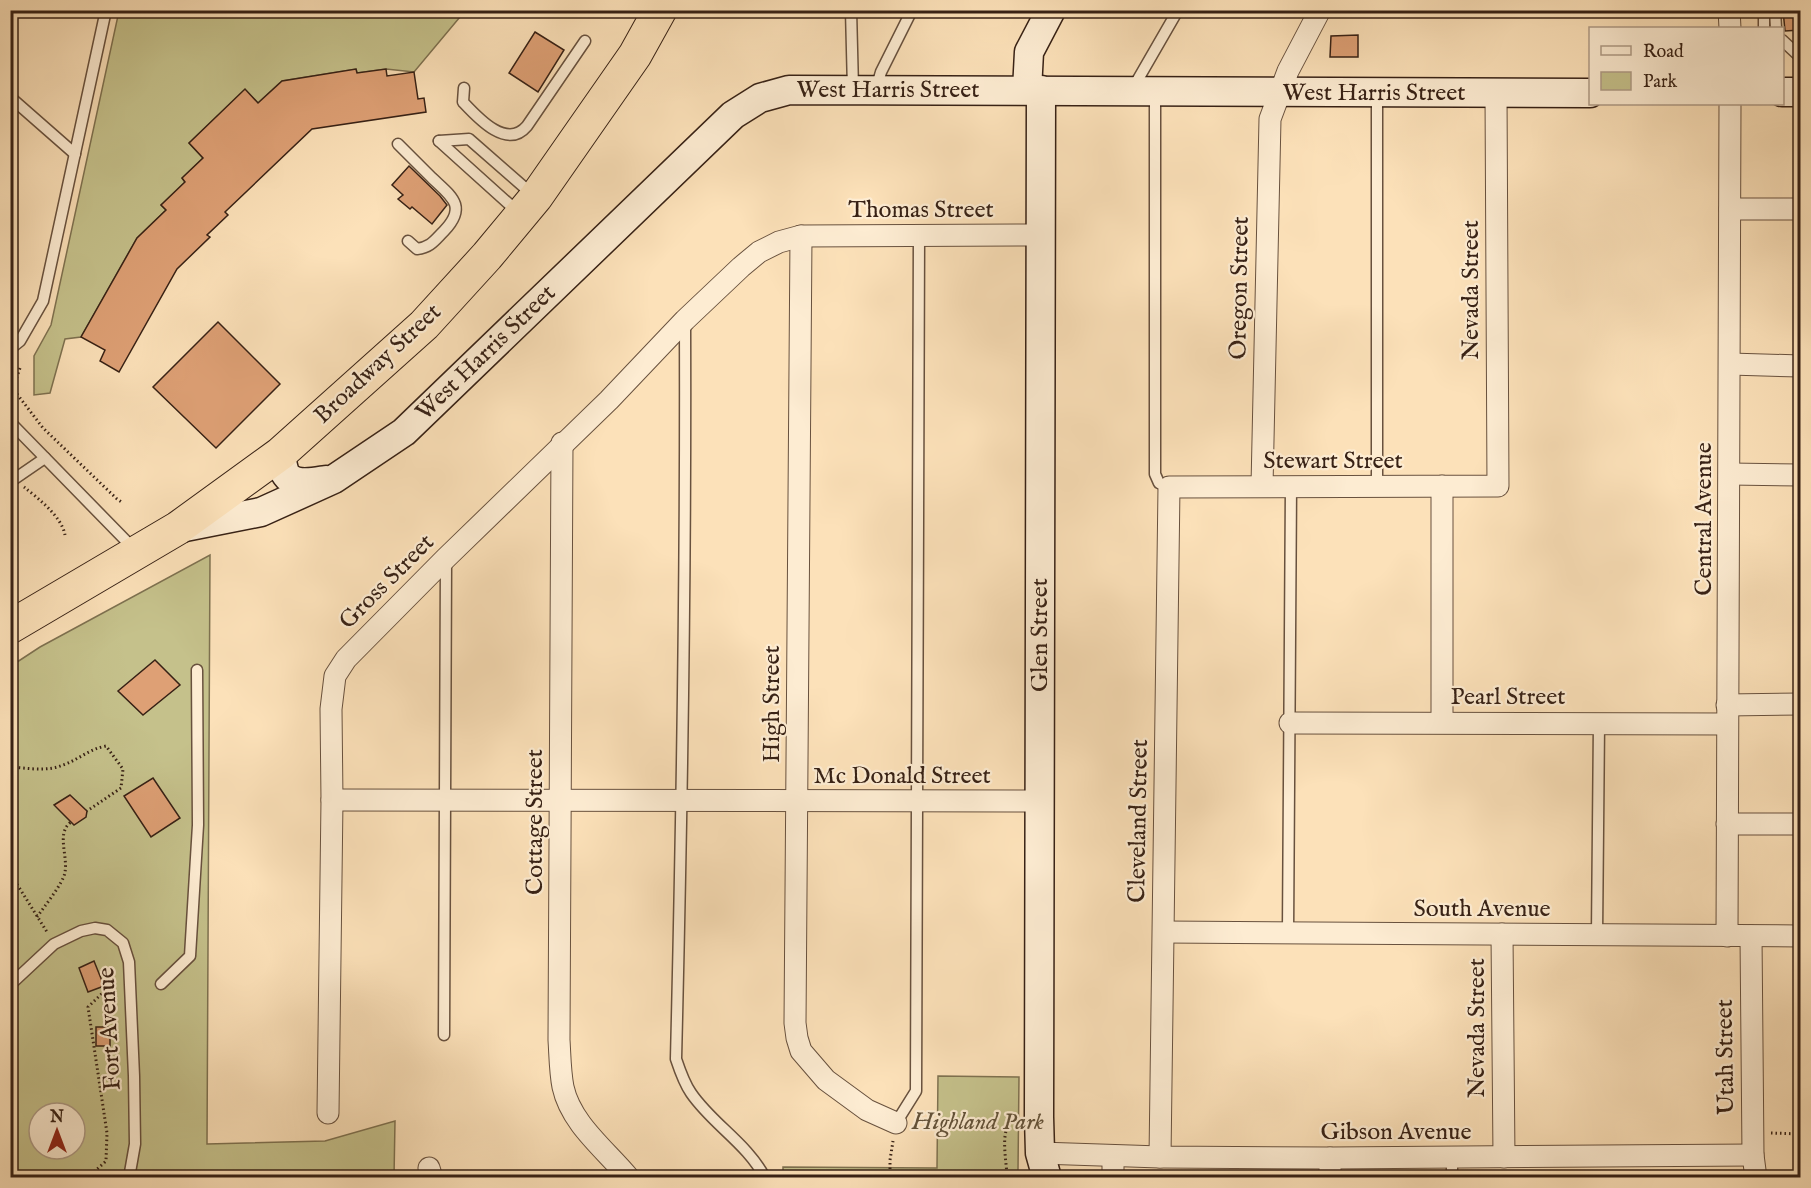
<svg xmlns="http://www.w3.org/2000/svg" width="1811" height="1188" font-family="'IM FELL English',serif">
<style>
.green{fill:#c5c18b;stroke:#7e7150;stroke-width:1.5;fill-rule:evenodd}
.building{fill:#dea075;stroke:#372115;stroke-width:1.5}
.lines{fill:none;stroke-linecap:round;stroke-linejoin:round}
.lane-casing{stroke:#68513e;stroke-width:13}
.street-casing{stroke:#68513e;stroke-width:23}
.secondary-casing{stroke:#372115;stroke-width:31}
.highway-casing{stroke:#372115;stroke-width:35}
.path{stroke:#372115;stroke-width:3;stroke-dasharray:1.5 3;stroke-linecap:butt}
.lane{stroke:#fdecd2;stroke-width:10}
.street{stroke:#fdecd2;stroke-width:21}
.secondary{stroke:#fdecd2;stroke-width:28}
.highway{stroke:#fce1b9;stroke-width:33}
.labels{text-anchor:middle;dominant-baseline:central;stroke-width:4.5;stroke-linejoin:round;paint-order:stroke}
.street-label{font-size:24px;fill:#372115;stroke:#fdecd2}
.park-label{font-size:24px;font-style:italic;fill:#625138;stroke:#fdecd2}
</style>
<rect width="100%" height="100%" fill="#fce1b9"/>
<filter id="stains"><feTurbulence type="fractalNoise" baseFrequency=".00333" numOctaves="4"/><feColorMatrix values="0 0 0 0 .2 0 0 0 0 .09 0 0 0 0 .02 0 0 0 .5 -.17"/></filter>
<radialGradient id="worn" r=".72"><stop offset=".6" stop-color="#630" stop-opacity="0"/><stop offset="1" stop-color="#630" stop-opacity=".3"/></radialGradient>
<g class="green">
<path d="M119 11H465L414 72 386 69 357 73 356 69 282 81 258 103 245 90 189 143 203 158 182 178 185 182 161 205 166 210 137 238 81 337 65 339 50 393 34 395V356L51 325Z"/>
<path d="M210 555 207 1144 325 1141 395 1121 394 1177 11 1178V666L40 647ZM39 1113H75V1149H39Z"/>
<path d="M938 1076 1019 1077 1018 1170 1022 1177H783V1167L937 1168Z"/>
</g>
<g class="building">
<path d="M1783 10H1800V30L1785 31Z"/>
<path d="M535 32 564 50 538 92 509 73Z"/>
<path d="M1358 35V57H1330L1331 36Z"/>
<path d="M356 69 357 73 386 69 387 76 414 72 418 99 424 98 426 112 312 129 225 212 228 215 207 235 210 237 177 269 119 372 100 361 105 350 81 337 137 238 166 210 161 205 185 182 182 178 203 158 189 143 245 89 258 103 282 81Z"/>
<path d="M409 166 440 196 447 205 432 224 412 207 410 209 398 199 403 195 392 185Z"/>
<path d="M218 322 280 384 216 448 153 387Z"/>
<path d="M155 660 180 685 143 715 118 691Z"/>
<path d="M153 778 180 818 151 837 124 796Z"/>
<path d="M70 795 87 811 86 817 74 825 54 805Z"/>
<path d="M94 961 104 986 88 992 79 968Z"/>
<rect x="96" y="1027" width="14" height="19"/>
</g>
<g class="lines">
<g class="lane-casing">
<g id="lane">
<path d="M851 10 853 89"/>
<path d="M1775 10 1776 28"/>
<path d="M1764 28V10"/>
<path d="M1782 40 1797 54H1800"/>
<path d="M464 88 463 102C478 118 507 150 527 126L585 41"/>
<path d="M1133 88 1178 10"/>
<path d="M876 89 881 72 912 10"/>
<path d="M1155 93V474L1159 483 1169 487"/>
<path d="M1377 93V486"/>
<path d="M10 97 75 154"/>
<path d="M439 141 469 139 533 195"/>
<path d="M439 141 519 213"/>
<path d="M398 144C410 156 421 167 432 178 451 196 468 206 444 231 434 241 431 247 417 249L408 241"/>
<path d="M685 321C686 567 682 813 676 1059 680 1071 684 1083 691 1093 712 1124 748 1144 765 1178"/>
<path d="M10 349 20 341 43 301 106 10"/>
<path d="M10 422 134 549"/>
<path d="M10 482 45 458"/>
<path d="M1288 933 1291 486"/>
<path d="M1597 935 1599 723"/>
<path d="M161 984 190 956 198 825 197 670"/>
<path d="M10 985 54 944 81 931 95 928 107 930 123 943 129 962 134 1076 135 1144 129 1178"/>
<path d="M444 1035 446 561"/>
<path d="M896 1123 916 1091 919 235"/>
<path d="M1452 1178V1157"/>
</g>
</g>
<g class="street-casing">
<g id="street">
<path d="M1729 10 1730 28"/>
<path d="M1730 209H1800"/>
<path d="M801 236 795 1023 797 1038 801 1051 826 1080 867 1110 896 1123"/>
<path d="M1730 364 1800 366"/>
<path d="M562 443 559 1040C560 1055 560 1072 563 1087 571 1124 606 1150 629 1178"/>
<path d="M1730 474 1800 475"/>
<path d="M1262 486 1270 119 1288 71 1320 10"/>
<path d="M1442 486V722"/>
<path d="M1727 705 1800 704"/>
<path d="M1290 723 1727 724"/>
<path d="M332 800 1040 801"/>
<path d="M1727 824H1800"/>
<path d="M1164 932 1800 936"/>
<path d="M1502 934 1504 1157"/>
<path d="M1727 936 1730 104"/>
<path d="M1751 936 1753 1155 1756 1178"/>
<path d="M328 1113 332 800 331 709 335 676 346 659 446 558 609 400 685 320 741 267 759 252 779 242 801 236 1041 235"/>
<path d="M1040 1153 1160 1157 1330 1158 1753 1155"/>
<path d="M1160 1157 1169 487 1498 486 1496 93"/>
<path d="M1330 1158V1178"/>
<path d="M429 1168 432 1178"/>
<path d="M1113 1178V1156"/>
</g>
</g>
<g class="secondary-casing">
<g id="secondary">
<path d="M1027 90 1029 52 1051 10"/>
<path d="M1041 90 1039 1117 1040 1153 1047 1178"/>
<path d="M1782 92H1800"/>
<path d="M280 454C282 460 283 468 285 473 293 487 313 482 326 480"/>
<path d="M180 528 261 512 334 479 404 432 733 115 760 98 789 90 1590 93"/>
</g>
</g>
<g class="highway-casing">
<path id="highway" d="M10 627 178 528 280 454 424 325 487 256 536 197 635 55 660 10"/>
</g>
<g class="path">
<path d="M20 368 15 382 17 394 43 428 117 499 123 503"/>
<path d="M24 487C38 498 62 517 65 535"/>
<path d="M10 767C27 768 47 772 63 765 78 760 89 749 106 746L123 769 121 788 87 811"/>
<path d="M10 880 15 881 47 932"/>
<path d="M37 917C44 907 64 882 65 872 68 855 56 833 71 822"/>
<path d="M1771 1133 1800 1134"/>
<path d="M82 1178 95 1171 106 1161 107 1133 88 1007 115 981"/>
<path d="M890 1178V1160L893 1141"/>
<path d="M1007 1178C1007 1160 997 1123 1018 1117"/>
</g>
<use href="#lane" class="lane"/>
<use href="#street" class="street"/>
<use href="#secondary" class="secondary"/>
<use href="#highway" class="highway"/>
</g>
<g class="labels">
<g class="street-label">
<text x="888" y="90">West Harris Street</text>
<text x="1374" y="93">West Harris Street</text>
<text x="921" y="210">Thomas Street</text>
<text transform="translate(1240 288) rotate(-89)">Oregon Street</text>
<text transform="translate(1471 290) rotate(-90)">Nevada Street</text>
<text transform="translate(486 353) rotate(-44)">West Harris Street</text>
<text transform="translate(378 364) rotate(-43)">Broadway Street</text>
<text x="1333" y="461">Stewart Street</text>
<text transform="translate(1704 519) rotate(-90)">Central Avenue</text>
<text transform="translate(387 582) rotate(-45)">Gross Street</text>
<text transform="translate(1040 635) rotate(-90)">Glen Street</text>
<text x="1508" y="697">Pearl Street</text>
<text transform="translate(772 704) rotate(-90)">High Street</text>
<text x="902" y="776">Mc Donald Street</text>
<text transform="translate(1139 821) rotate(-89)">Cleveland Street</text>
<text transform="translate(535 822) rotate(-90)">Cottage Street</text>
<text x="1482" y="909">South Avenue</text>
<text transform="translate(1477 1028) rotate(-90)">Nevada Street</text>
<text transform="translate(110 1029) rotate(-93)">Fort Avenue</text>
<text transform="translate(1726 1057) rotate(-91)">Utah Street</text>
<text x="1396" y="1132">Gibson Avenue</text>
</g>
<g class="park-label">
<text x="978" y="1122">Highland Park</text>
</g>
</g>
<rect width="1811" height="1188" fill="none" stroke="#fce1b9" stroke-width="36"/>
<rect x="12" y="12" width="1787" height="1164" fill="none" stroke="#372115" stroke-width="3"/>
<rect x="18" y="18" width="1775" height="1152" fill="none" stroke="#372115" stroke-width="1.5"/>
<rect x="1589" y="27" width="195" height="78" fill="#fdecd2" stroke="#ae9b86" stroke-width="1.5"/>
<rect x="1601" y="46" width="30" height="9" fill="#fdecd2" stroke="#ae9b86" stroke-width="1.5"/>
<text x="1643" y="57" font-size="18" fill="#372115">Road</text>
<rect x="1601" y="72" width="30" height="18" fill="#c5c18b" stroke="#ae9b86" stroke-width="1.5"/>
<text x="1643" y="87" font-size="18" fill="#372115">Park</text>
<g transform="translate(57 1131)"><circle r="28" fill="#fdecd2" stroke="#ae9b86" stroke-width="1.5"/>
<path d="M0-4.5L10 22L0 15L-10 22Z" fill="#8f2418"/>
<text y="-9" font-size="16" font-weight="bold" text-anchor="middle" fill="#372115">N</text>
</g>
<rect width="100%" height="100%" filter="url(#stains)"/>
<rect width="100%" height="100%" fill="url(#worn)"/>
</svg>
